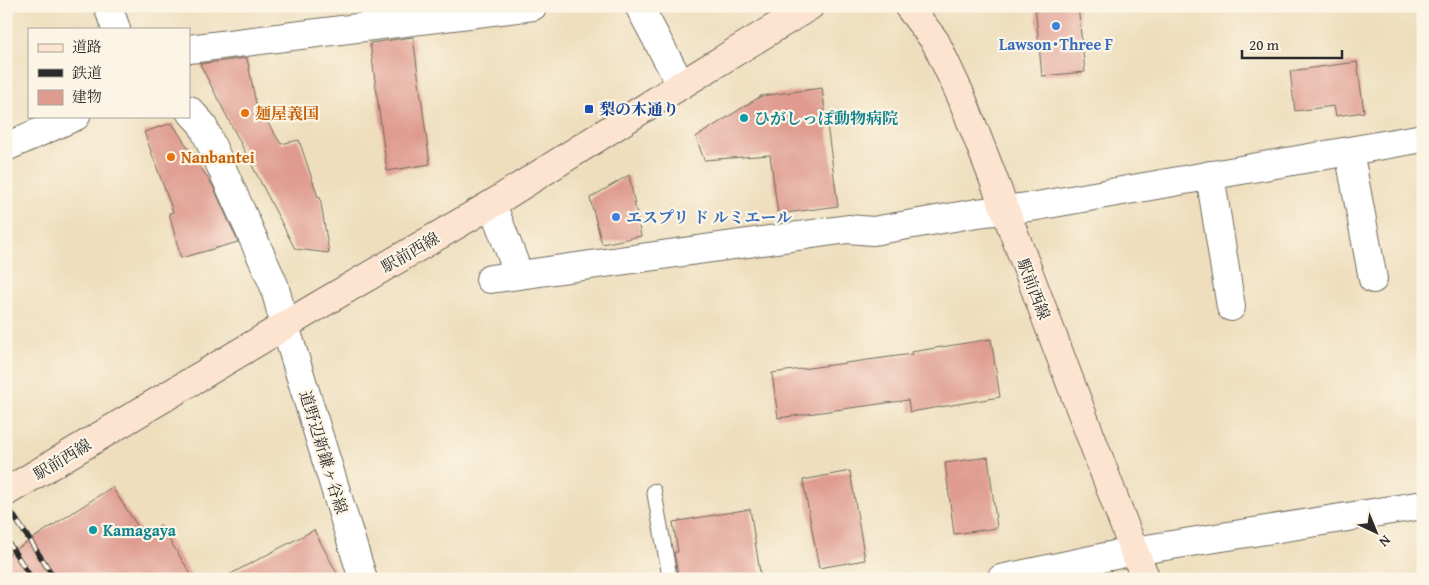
<svg xmlns="http://www.w3.org/2000/svg" width="1429" height="585" font-family="'Gentium Book Plus','Noto Serif JP',serif">
<style>
.building{fill:#df9b90}
.lines{fill:none;stroke-linecap:round;stroke-linejoin:round}
.lane-casing{stroke:#6f6a5e;stroke-width:16}
.street-casing{stroke:#6f6a5e;stroke-width:30}
.secondary-casing{stroke:#6f6a5e;stroke-width:30}
.lane{stroke:#fff;stroke-width:14}
.street{stroke:#fff;stroke-width:28}
.secondary{stroke:#fde4d1;stroke-width:28}
.rail-casing{stroke:#2b2b2b;stroke-width:5.5}
.rail{stroke:#fcf5e5;stroke-width:4;stroke-dasharray:11;stroke-linecap:butt}
.shop-dot{fill:#3f7fe0;stroke:#fcf5e5;stroke-width:2}
.transit-dot{fill:#1a4fb4;stroke:#fcf5e5;stroke-width:2}
.food-dot{fill:#e8710a;stroke:#fcf5e5;stroke-width:2}
.culture-dot{fill:#0f9aa8;stroke:#fcf5e5;stroke-width:2}
.labels{text-anchor:middle;dominant-baseline:central;stroke-width:4.5;stroke-linejoin:round;paint-order:stroke}
.shop-label{font-size:16px;font-weight:bold;fill:#366cbe;stroke:#fcf5e5}
.transit-label{font-size:16px;font-weight:bold;fill:#164399;stroke:#fcf5e5;text-anchor:start}
.food-label{font-size:16px;font-weight:bold;fill:#c56008;stroke:#fcf5e5;text-anchor:start}
.culture-label{font-size:16px;font-weight:bold;fill:#0d838f;stroke:#fcf5e5;text-anchor:start}
.street-label{font-size:16px;fill:#2b2b2b;stroke:#fcf5e5}
</style>
<rect width="100%" height="100%" fill="#fcf5e5"/>
<filter id="ink" filterUnits="userSpaceOnUse"><feTurbulence type="fractalNoise" baseFrequency=".02" numOctaves="2"/><feDisplacementMap in="SourceGraphic" scale="10" xChannelSelector="R" yChannelSelector="G"/><feConvolveMatrix kernelMatrix="1 2 1 2 8 2 1 2 1" color-interpolation-filters="sRGB"/></filter>
<filter id="wash" filterUnits="userSpaceOnUse"><feTurbulence type="fractalNoise" baseFrequency=".0096" numOctaves="4" result="noise"/><feDisplacementMap in="SourceGraphic" scale="20" xChannelSelector="R" yChannelSelector="G"/><feGaussianBlur stdDeviation="1.12" result="paint"/><feColorMatrix in="noise" values="0 0 0 0 0 0 0 0 0 0 0 0 0 0 0 0 0 1.4 0 .05"/><feComposite in="paint" operator="in"/></filter>
<g filter="url(#wash)">
<rect width="100%" height="100%" fill="#eedebd"/>
<g id="blocks">
<g class="building">
<path d="M1035 6H1078L1085 72 1042 76Z"/>
<path d="M413 37 430 164 387 171 370 43Z"/>
<path d="M247 58 256 104 281 144 299 140 318 197H320L329 253 295 249 200 64Z"/>
<path d="M1357 62 1364 112 1336 116 1334 106 1295 111 1290 71Z"/>
<path d="M822 88 838 206 778 214 770 155 704 160 696 137 761 96Z"/>
<path d="M172 123 214 188 238 242 181 258 169 213 173 212 144 132Z"/>
<path d="M629 175 641 236 602 244 590 198Z"/>
<path d="M991 339 1000 397 910 412 908 400 778 418 772 373 912 354 911 352Z"/>
<path d="M988 457 997 528 954 534 945 463Z"/>
<path d="M850 471 865 560 819 568 803 480Z"/>
<path d="M112 487 144 536 160 525 194 579H6V556Z"/>
<path d="M750 509 761 579H679L674 552H678L673 522Z"/>
<path d="M314 530 340 579H221Z"/>
</g>
</g>
</g>
<g filter="url(#ink)">
<use href="#blocks" fill-opacity="0" stroke="#6f6a5e" stroke-width="1"/>
<g class="lines">
<g class="lane-casing">
<path id="lane" d="M654 491 670 579"/>
</g>
<g class="street-casing">
<g id="street">
<path d="M108 6 116 29"/>
<path d="M639 6 681 85"/>
<path d="M189 49 533 6"/>
<path d="M189 110 202 124 274 285 285 326 363 579"/>
<path d="M6 147 76 116"/>
<path d="M1349 151 1373 279"/>
<path d="M1210 175 1231 307"/>
<path d="M492 204 519 275 848 229 873 231 977 213 1037 206 1423 138"/>
<path d="M490 279 519 275"/>
<path d="M1001 579 1134 551 1423 505"/>
</g>
</g>
<g class="secondary-casing">
<g id="secondary">
<path d="M908 6 935 41 961 96 990 170 1134 551 1146 579"/>
<path d="M6 492 321 304 492 204 681 85 810 6"/>
</g>
</g>
<use href="#lane" class="lane"/>
<use href="#street" class="street"/>
<use href="#secondary" class="secondary"/>
<g class="rail-casing">
<g id="rail">
<path d="M6 504 55 579"/>
<path d="M6 539 32 579"/>
</g>
</g>
<use href="#rail" class="rail"/>
</g>
</g>
<g class="shop-dot">
<circle cx="1056" cy="26" r="5"/>
<circle cx="616" cy="217" r="5"/>
</g>
<rect class="transit-dot" x="584" y="104" width="10" height="10" rx="2.5"/>
<g class="food-dot">
<circle cx="245" cy="113" r="5"/>
<circle cx="171" cy="157" r="5"/>
</g>
<g class="culture-dot">
<circle cx="744" cy="118" r="5"/>
<circle cx="93" cy="530" r="5"/>
</g>
<g class="labels">
<g class="shop-label">
<text x="1056" y="44">Lawson･Three F</text>
<text x="626" y="217" text-anchor="start">エスプリ ド ルミエール</text>
</g>
<g class="transit-label">
<text x="599" y="109">梨の木通り</text>
</g>
<g class="food-label">
<text x="255" y="113">麺屋義国</text>
<text x="181" y="157">Nanbantei</text>
</g>
<g class="culture-label">
<text x="754" y="118">ひがしっぽ動物病院</text>
<text x="103" y="530">Kamagaya</text>
</g>
<g class="street-label">
<text transform="translate(410 252) rotate(-30)">駅前西線</text>
<text transform="translate(1034 289) rotate(69)">駅前西線</text>
<text transform="translate(324 452) rotate(73)">道野辺新鎌ヶ谷線</text>
<text transform="translate(62 459) rotate(-31)">駅前西線</text>
</g>
</g>
<rect width="1429" height="585" fill="none" stroke="#fcf5e5" stroke-width="25"/>
<rect x="28" y="28" width="162" height="90" fill="#fcf5e5" stroke="#a8a49b"/>
<rect x="38" y="44" width="25" height="8" fill="#fde4d1" stroke="#a8a49b"/>
<text x="72" y="52" font-size="15" fill="#2b2b2b">道路</text>
<rect x="38" y="69" width="25" height="8" fill="#2b2b2b" stroke="#a8a49b"/>
<text x="72" y="78" font-size="15" fill="#2b2b2b">鉄道</text>
<rect x="38" y="90" width="25" height="15" fill="#df9b90" stroke="#a8a49b"/>
<text x="72" y="102" font-size="15" fill="#2b2b2b">建物</text>
<g transform="translate(1376 532) rotate(136)" stroke="#fcf5e5" stroke-width="4" paint-order="stroke">
<path d="M0-4L9 19L0 12L-9 19Z" fill="#2b2b2b"/>
<text y="-8" font-size="14" font-weight="bold" text-anchor="middle" fill="#2b2b2b">N</text>
</g>
<path d="M1242 50v8h100v-8" fill="none" stroke="#2b2b2b" stroke-width="2.5"/>
<text x="1249" y="50" font-size="15" fill="#2b2b2b" stroke="#fcf5e5" stroke-width="4" paint-order="stroke">20 m</text>
</svg>
